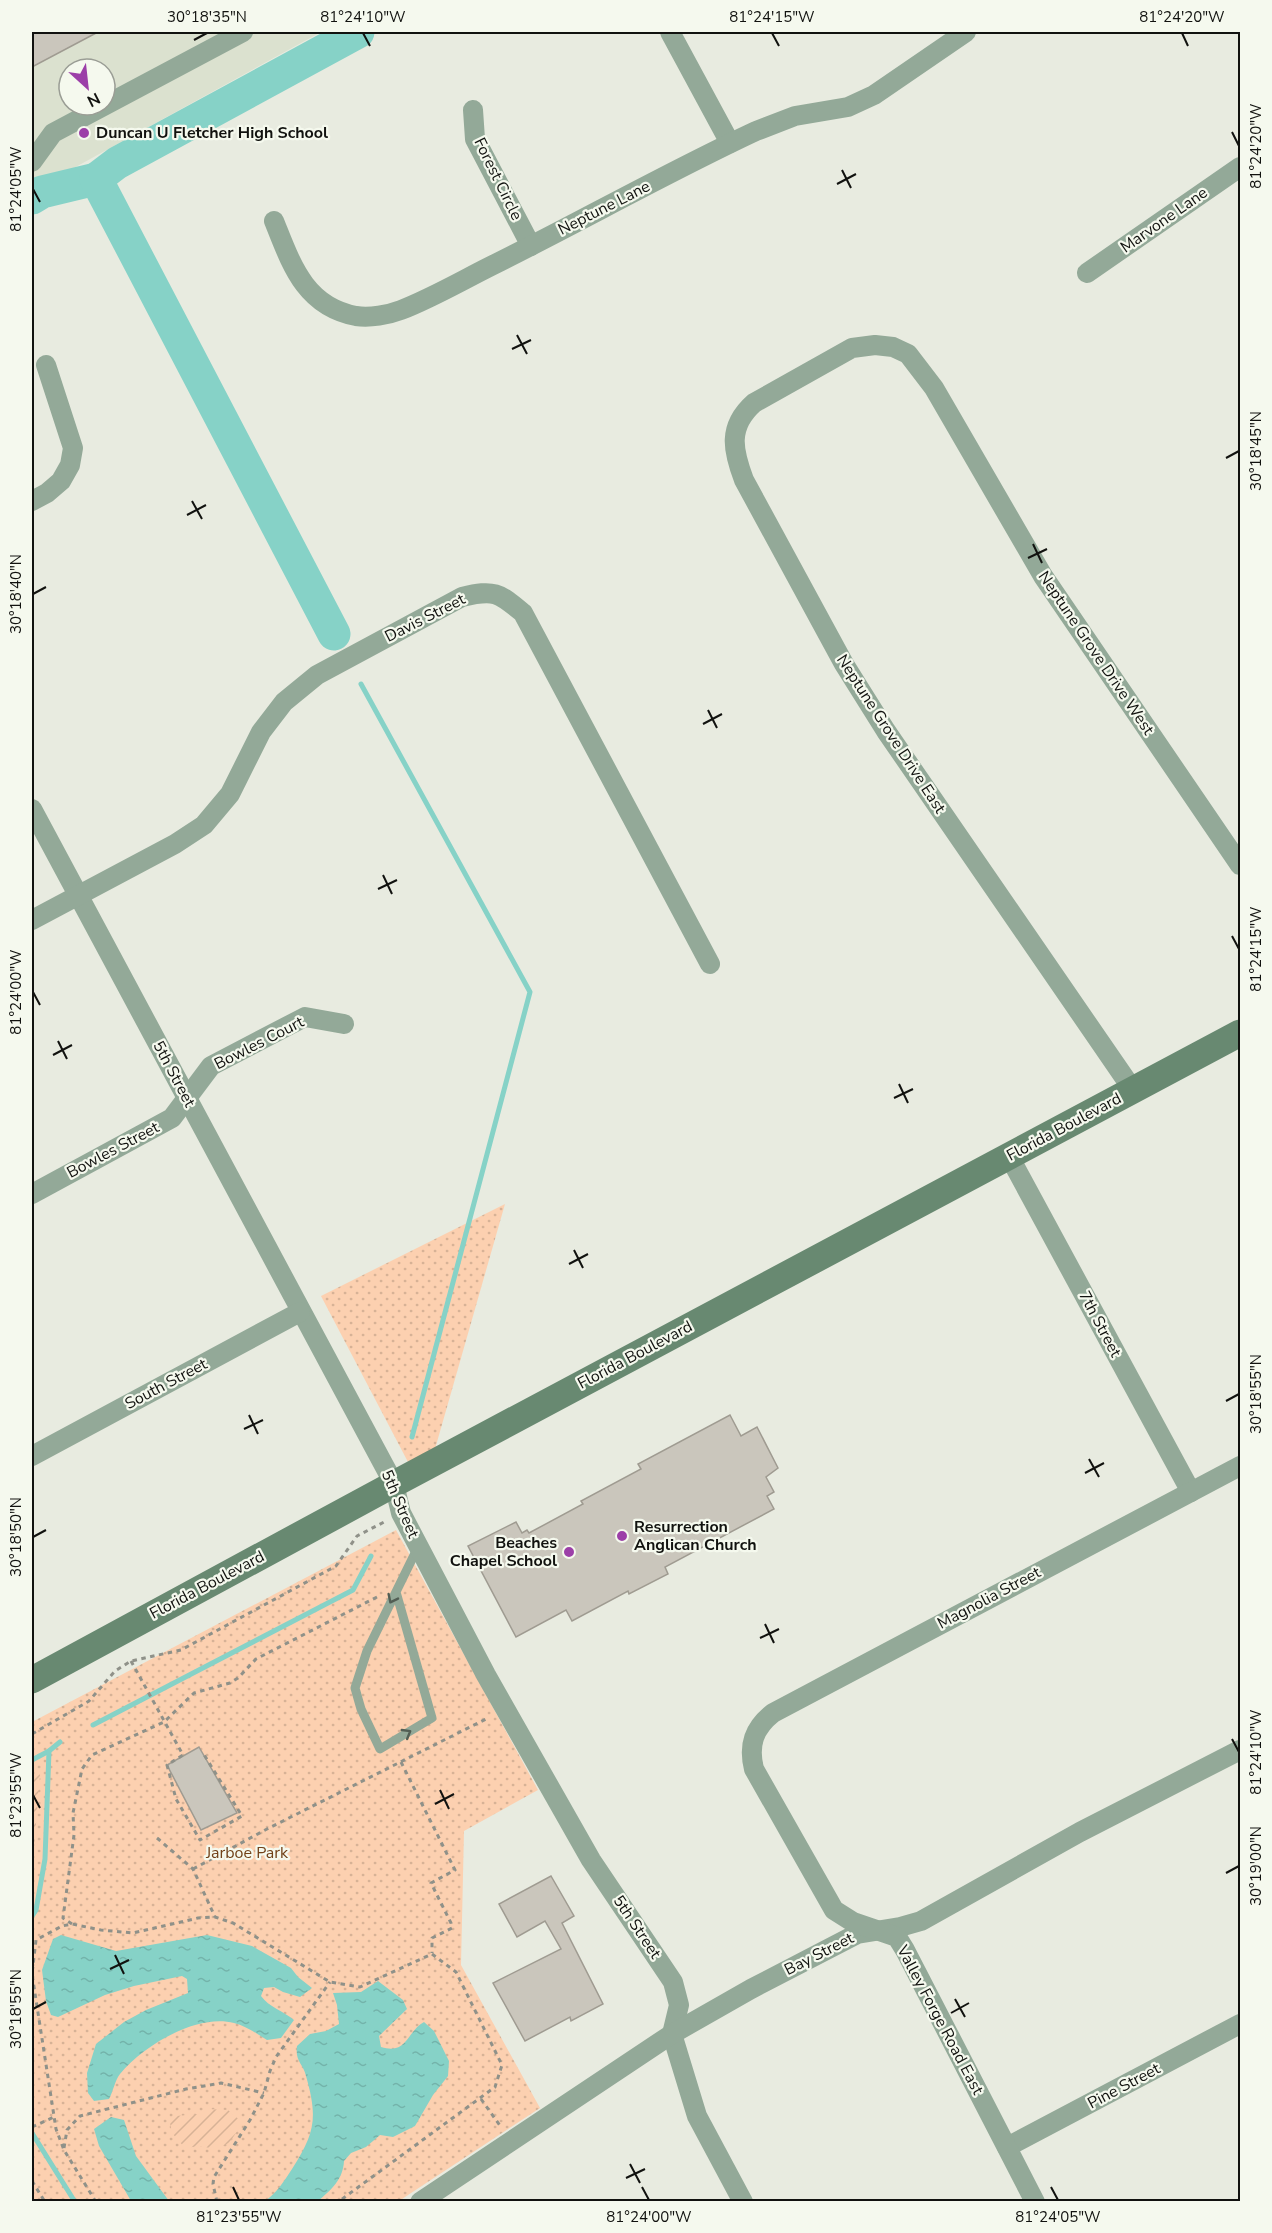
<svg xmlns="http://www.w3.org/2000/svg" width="1272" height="2233" font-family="'Nunito Sans',sans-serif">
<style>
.built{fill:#dbe1cf;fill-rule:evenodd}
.park{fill:url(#park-dots)}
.garden{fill:url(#garden-furrows)}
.water{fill:url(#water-ripples)}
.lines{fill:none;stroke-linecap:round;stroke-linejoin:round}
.stream{stroke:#86d2c7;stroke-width:5}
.river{stroke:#86d2c7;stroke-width:33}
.building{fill:#cac6bc;stroke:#9f9b91;stroke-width:1.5}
.path{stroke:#8f9189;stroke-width:3;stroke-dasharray:4.5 4.5;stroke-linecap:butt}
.lane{stroke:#93a998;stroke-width:9}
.street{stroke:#93a998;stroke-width:20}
.secondary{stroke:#688971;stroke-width:27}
.oneway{stroke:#525e54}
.ticks{fill:none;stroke:#11120f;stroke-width:2}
.poi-dot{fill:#9c3fa8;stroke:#f5f9ee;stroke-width:2}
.labels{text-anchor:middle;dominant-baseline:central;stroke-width:4.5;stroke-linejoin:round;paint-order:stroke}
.poi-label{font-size:16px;font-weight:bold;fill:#11120f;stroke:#f5f9ee;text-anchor:start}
.street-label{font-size:16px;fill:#11120f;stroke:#f5f9ee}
.park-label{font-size:16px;fill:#714118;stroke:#f5f9ee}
.neatline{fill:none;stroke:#11120f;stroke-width:2}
.ticks-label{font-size:15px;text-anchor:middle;fill:#11120f}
</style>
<defs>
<pattern id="park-dots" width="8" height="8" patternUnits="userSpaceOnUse" patternTransform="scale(1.5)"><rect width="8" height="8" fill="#fcd0b0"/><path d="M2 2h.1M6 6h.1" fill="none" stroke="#d7b296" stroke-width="1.8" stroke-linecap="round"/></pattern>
<pattern id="garden-furrows" width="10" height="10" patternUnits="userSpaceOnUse" patternTransform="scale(1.5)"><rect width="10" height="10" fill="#fcd0b0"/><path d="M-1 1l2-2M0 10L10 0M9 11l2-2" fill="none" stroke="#d7b296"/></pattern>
<pattern id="water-ripples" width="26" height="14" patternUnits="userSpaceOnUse" patternTransform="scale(1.5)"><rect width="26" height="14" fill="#86d2c7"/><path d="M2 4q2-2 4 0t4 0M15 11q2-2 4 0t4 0" fill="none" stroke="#73b3aa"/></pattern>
</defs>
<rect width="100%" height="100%" fill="#e8ebe0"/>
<path class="built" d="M32 32H321L32 191ZM69 69H105V105H69Z"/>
<g class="park">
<path d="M505 1204 435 1449 408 1462 321 1296Z"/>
<path d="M396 1530 538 1790 464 1831 461 1965 540 2108 399 2201 32 2202V1722Z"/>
</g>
<g class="garden">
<path d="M40 1774 32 1874V1778Z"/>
<path d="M207 2109 228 2110 243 2123 229 2143 215 2149 200 2146 185 2148 172 2133 170 2123 175 2116 203 2114Z"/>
</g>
<g class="water">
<path d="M61 1935 116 1951 207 1935 252 1946 291 1968 298 1977 312 1988 300 1997 283 1992 274 1987 264 1988 261 1996C269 2007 283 2011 294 2020L281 2038 267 2040C256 2033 246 2026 234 2023 197 2013 143 2046 120 2074 115 2080 113 2092 109 2099L94 2101 88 2093 87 2073 96 2044 124 2022 146 2010 188 1993 187 1979 182 1976 134 1986 105 1995 58 2017 51 2015 46 2001 42 1970 53 1939Z"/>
<path d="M378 1981 403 2000 407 2009 379 2036 381 2047C408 2055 406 2032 424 2022L434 2031 449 2061 448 2076 433 2095 415 2126 393 2137 380 2135 366 2147 351 2153 344 2161C343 2180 331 2190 318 2201H265C277 2193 284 2181 292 2169 315 2133 318 2118 306 2076 303 2063 295 2062 297 2046L310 2034 326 2031 339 2024 337 2005 333 1993 361 1992Z"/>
<path d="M111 2117 124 2120 136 2156 169 2201H131L99 2146 94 2129Z"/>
</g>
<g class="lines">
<g class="stream">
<path d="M361 684 530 992 412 1437"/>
<path d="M93 1725 353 1590 371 1556"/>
<path d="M32 1760 49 1751"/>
<path d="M32 1916 36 1910 45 1859 49 1751 60 1742"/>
<path d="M32 2133 75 2202"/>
</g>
<g class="river">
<path d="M32 198 42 192 96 179"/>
<path d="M334 634 96 179 117 163 358 32"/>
</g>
</g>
<g class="building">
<path d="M32 32H98L32 67Z"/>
<path d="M730 1415 741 1436 757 1427 778 1468 766 1477 774 1492 767 1496 774 1509 665 1567 668 1574 629 1594 628 1591 572 1621 566 1610 516 1637 468 1546 516 1522 522 1533 527 1530 529 1533 583 1504 581 1501 641 1469 638 1464Z"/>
<path d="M199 1747 237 1813 201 1830 167 1765Z"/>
<path d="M551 1876 574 1916 562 1923 603 2004 571 2021 570 2017 525 2041 493 1983 561 1949 545 1921 517 1937 499 1904Z"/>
</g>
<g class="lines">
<g class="path">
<path d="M131 1661 183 1755 167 1765 176 1799 200 1840 242 1816 203 1753"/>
<path d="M32 1734 89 1701 115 1671 131 1661 181 1650 336 1566 357 1536 386 1521"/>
<path d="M401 1762 455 1870 431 1883 451 1923 452 1928 432 1938V1953"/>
<path d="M157 1838 193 1869 215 1917"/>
<path d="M193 1869 267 1829 488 1718"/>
<path d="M72 1924 63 1918 74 1835 73 1813 82 1769 92 1755 164 1722 194 1693 230 1683 238 1678 256 1659 379 1596"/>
<path d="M481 2099 501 2127"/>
<path d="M32 2127 54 2117"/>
<path d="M64 2148 67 2130 80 2116 186 2089 221 2083 264 2093"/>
<path d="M32 2181 45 2202"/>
<path d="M96 2202 64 2150 56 2129 32 1974 36 1940 62 1926 72 1924 101 1930 133 1933 198 1918 215 1917 233 1923 330 1982 360 1987 432 1954 456 1972 502 2065 495 2087 338 2202"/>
<path d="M217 2202 213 2184 214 2177 250 2120 264 2093 270 2071 276 2057 330 1982"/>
</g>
<path class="lane" d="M396 1592 432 1718 380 1749 361 1709 355 1688 367 1651 418 1547"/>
<g class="street">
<path d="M670 32 730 143"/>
<path d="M473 110 475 139 531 246"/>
<path d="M32 162 53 133 243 32"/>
<path d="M274 221C291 263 304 306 356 316 370 318 388 315 401 310 432 298 461 281 491 266 580 222 666 173 756 131L795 116 848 107 874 95 966 32"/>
<path d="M1087 273 1240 167"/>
<path d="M32 501 47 493 61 481 70 465 73 448 46 365"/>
<path d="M32 809 394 1484 401 1513 486 1675 591 1860 673 1982 679 2005 672 2034 697 2116 743 2202"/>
<path d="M32 920 175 844 204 825 230 794 261 732 284 702 317 675 462 597C495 589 499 593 523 613L710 964"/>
<path d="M1133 1090 886 731 844 664 744 480C733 451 727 427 754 403L852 348 875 345 893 347 908 354 934 388 1043 576 1240 865"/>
<path d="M1009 1156 1191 1492"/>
<path d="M32 1194 172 1118 211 1066 305 1017 344 1024"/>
<path d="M32 1456 300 1312"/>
<path d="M1007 2147 1240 2024"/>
<path d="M420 2202 672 2034 751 1989 857 1934 900 1927 921 1921 1080 1832 1240 1750"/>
<path d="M1035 2202 905 1950 897 1937 853 1922 834 1910 754 1769C748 1745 754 1728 773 1713L1240 1466"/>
</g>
<path class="secondary" d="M32 1680 394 1484 1240 1033"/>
</g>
<defs><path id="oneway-chevron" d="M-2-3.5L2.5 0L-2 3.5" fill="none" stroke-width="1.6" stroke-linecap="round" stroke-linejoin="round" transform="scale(1.5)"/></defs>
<g class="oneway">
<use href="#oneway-chevron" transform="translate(392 1599) rotate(116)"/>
<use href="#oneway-chevron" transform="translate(407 1733) rotate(-31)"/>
</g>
<path class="ticks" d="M363 33 370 46M772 33 779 46M1182 33 1188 46M194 40 207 33M1232 132 1239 146M842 170 851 188M837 184 856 174M33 189 40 202M517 335 527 354M512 349 531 340M1226 458 1239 451M192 501 202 519M187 515 206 505M1033 544 1042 563M1028 558 1047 549M33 594 46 587M708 710 717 728M703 724 722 714M383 875 392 894M378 889 397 880M1232 936 1239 949M33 992 40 1005M58 1041 67 1059M53 1055 72 1045M899 1084 908 1103M894 1098 913 1089M574 1250 583 1268M569 1264 588 1254M1226 1401 1239 1394M249 1415 258 1434M244 1429 263 1420M1089 1459 1099 1477M1085 1473 1104 1463M33 1537 46 1530M765 1624 774 1643M760 1638 779 1629M1232 1739 1239 1752M440 1790 449 1809M33 1795 40 1808M435 1804 454 1794M1226 1873 1239 1866M115 1955 124 1974M110 1969 129 1960M955 1999 965 2017M33 2009 46 2002M951 2013 969 2003M630 2164 640 2183M626 2178 645 2169M233 2187 239 2200M642 2187 649 2200M1051 2187 1058 2200"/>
<g class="poi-dot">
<circle cx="84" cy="133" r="6"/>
<circle cx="622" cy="1536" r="6"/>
<circle cx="569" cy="1552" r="6"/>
</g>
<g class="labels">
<g class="poi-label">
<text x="96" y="133">Duncan U Fletcher High School</text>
<text x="634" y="1527">Resurrection<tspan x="634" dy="18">Anglican Church</tspan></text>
<text x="557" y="1543" text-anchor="end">Beaches<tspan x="557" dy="18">Chapel School</tspan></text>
</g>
<g class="street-label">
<text transform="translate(498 179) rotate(64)">Forest Circle</text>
<text transform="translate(604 208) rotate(-27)">Neptune Lane</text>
<text transform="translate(1164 220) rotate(-35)">Marvone Lane</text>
<text transform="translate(425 618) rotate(-27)">Davis Street</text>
<text transform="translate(1096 653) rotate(56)">Neptune Grove Drive West</text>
<text transform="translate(891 734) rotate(57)">Neptune Grove Drive East</text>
<text transform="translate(259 1043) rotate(-27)">Bowles Court</text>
<text transform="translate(174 1074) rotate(62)">5th Street</text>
<text transform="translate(1064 1127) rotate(-28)">Florida Boulevard</text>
<text transform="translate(113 1150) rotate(-28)">Bowles Street</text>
<text transform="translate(1100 1324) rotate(62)">7th Street</text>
<text transform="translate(635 1355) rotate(-28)">Florida Boulevard</text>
<text transform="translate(166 1384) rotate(-28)">South Street</text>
<text transform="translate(400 1504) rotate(67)">5th Street</text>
<text transform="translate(207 1585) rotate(-28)">Florida Boulevard</text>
<text transform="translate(989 1598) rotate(-28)">Magnolia Street</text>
<text transform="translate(637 1927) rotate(56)">5th Street</text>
<text transform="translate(819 1954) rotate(-27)">Bay Street</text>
<text transform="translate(940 2020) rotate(62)">Valley Forge Road East</text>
<text transform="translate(1124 2086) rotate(-28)">Pine Street</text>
</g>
<g class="park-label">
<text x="247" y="1853">Jarboe Park</text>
</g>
</g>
<rect width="1272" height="2233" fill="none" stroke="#f5f9ee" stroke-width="66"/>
<g transform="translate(87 87) rotate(153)"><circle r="28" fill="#f5f9ee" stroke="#9a9d95" stroke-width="1.5"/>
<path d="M0-4.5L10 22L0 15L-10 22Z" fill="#9c3fa8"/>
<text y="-9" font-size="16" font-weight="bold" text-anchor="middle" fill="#11120f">N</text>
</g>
<rect x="33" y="33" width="1206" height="2167" class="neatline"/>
<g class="ticks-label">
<text x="207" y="22">30°18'35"N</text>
<text x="363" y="22">81°24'10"W</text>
<text x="772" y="22">81°24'15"W</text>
<text x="1182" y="22">81°24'20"W</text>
<text transform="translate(1256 146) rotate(-90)" y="5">81°24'20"W</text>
<text transform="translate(16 189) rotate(-90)" y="5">81°24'05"W</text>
<text transform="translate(1256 451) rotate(-90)" y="5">30°18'45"N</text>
<text transform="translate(16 594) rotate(-90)" y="5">30°18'40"N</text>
<text transform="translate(1256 949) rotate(-90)" y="5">81°24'15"W</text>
<text transform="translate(16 992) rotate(-90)" y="5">81°24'00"W</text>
<text transform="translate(1256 1394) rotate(-90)" y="5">30°18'55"N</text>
<text transform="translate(16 1537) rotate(-90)" y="5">30°18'50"N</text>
<text transform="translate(1256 1752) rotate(-90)" y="5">81°24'10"W</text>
<text transform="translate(16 1795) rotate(-90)" y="5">81°23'55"W</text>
<text transform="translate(1256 1866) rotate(-90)" y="5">30°19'00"N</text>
<text transform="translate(16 2009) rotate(-90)" y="5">30°18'55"N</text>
<text x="239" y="2222">81°23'55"W</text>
<text x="649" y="2222">81°24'00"W</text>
<text x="1058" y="2222">81°24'05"W</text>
</g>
</svg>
